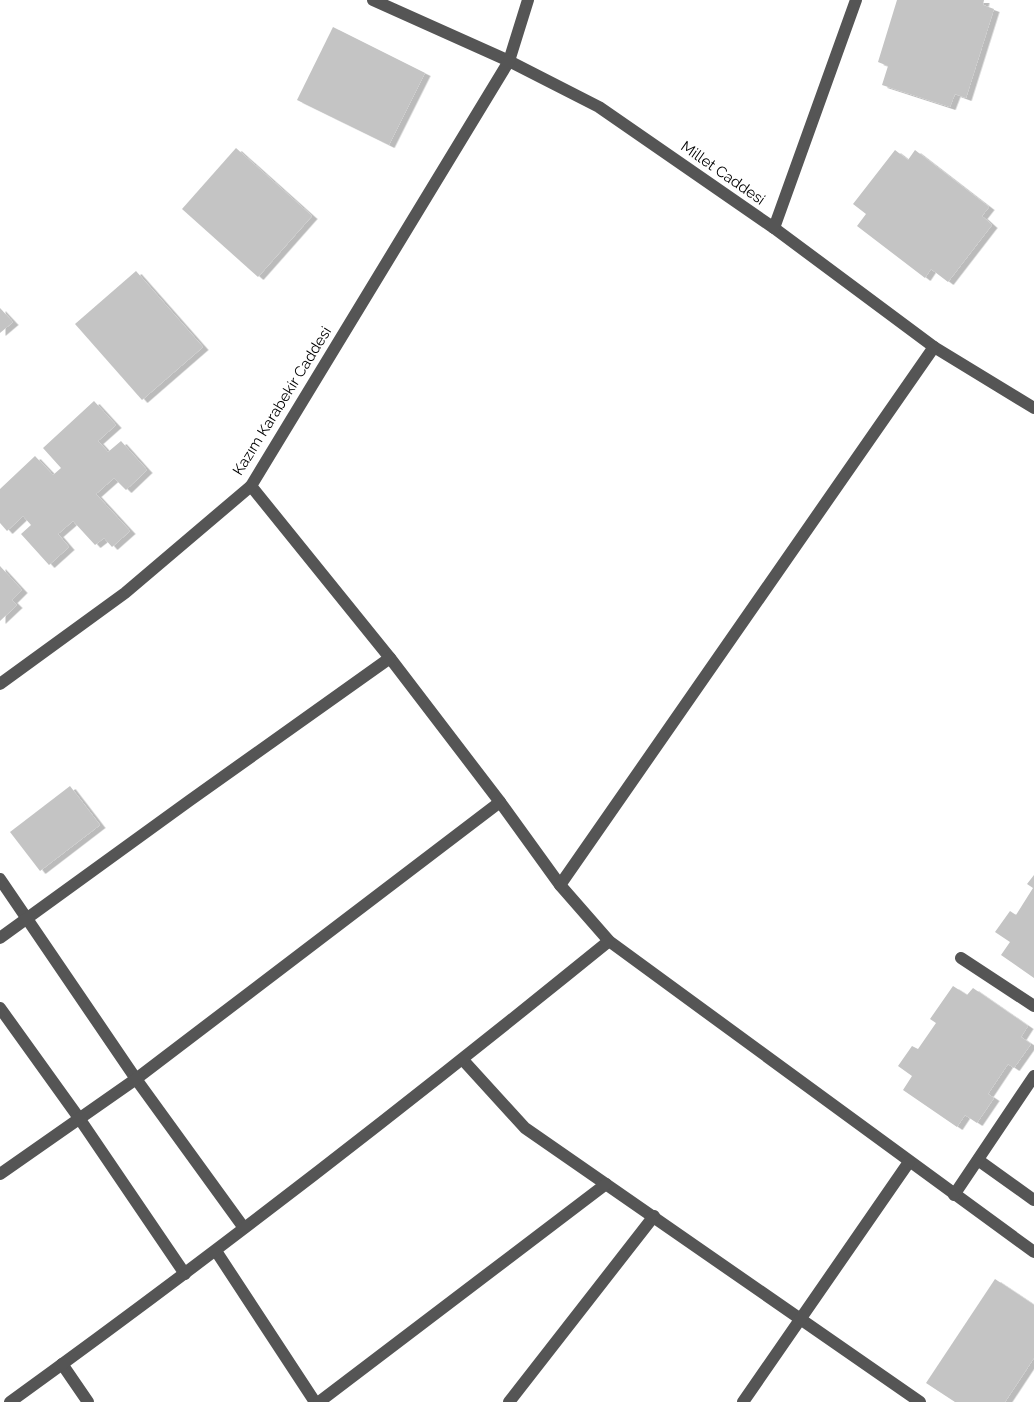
<svg xmlns="http://www.w3.org/2000/svg" width="1034" height="1402" font-family="Raleway,sans-serif">
<style>
.building{fill:#c4c4c4;filter:url(#shadow)}
.lines{fill:none;stroke-linecap:round;stroke-linejoin:round}
.minor{stroke:#555;stroke-width:12}
.labels{text-anchor:middle;dominant-baseline:central;stroke-width:5;stroke-linejoin:round;paint-order:stroke}
.street-label{font-size:15px;fill:#000;stroke:#fff}
</style>
<defs>
<filter id="shadow"><feDropShadow dx="5.5" dy="3" stdDeviation="0" flood-color="#0004"/></filter>
</defs>
<rect width="100%" height="100%" fill="#fff"/>
<g class="building">
<path d="M897 0H984L983 5 994 9 966 98 955 94 950 107 882 85 888 66 878 62Z"/>
<path d="M333 27 425 73 389 145 297 100Z"/>
<path d="M236 148 312 216 258 277 182 209Z"/>
<path d="M895 150 908 160 915 150 989 207 982 216 992 225 948 282 931 269 925 278 857 226 866 214 853 204Z"/>
<path d="M136 271 203 347 142 400 75 324Z"/>
<path d="M0 308 13 322 0 333Z"/>
<path d="M94 401 116 425 98 441 108 452 121 441 147 470 126 490 114 478 96 494 130 531 112 547 104 538 95 545 73 521 58 534 69 547 49 565 21 534 31 525 23 516 7 531 0 523V489L35 456 53 475 61 468 43 448Z"/>
<path d="M0 566 22 590 12 600 17 605 0 621Z"/>
<path d="M70 786 100 825 40 871 10 832Z"/>
<path d="M1034 875V978L1001 955 1010 942 995 932 1010 911 1016 915 1033 888 1027 884Z"/>
<path d="M953 986 967 995 973 988 1028 1026 1021 1037 1031 1044 1014 1068 1008 1064 988 1094 994 1098 977 1123 965 1115 957 1127 903 1090 912 1076 898 1066 912 1046 918 1049 936 1023 930 1019Z"/>
<path d="M995 1279 1034 1305V1358L1005 1402H955L926 1383Z"/>
</g>
<g class="lines">
<g class="minor">
<path d="M373 0 509 61 599 107 774 228 934 347 1034 408"/>
<path d="M774 228 856 0"/>
<path d="M251 486 390 658 500 802 560 885 609 941 1034 1252"/>
<path d="M0 684 125 593 251 486 509 61 528 0"/>
<path d="M0 879 136 1079 244 1228"/>
<path d="M560 885 934 347"/>
<path d="M0 938 189 801 390 658"/>
<path d="M961 958 1034 1006"/>
<path d="M0 1008 79 1118 185 1274"/>
<path d="M463 1060 525 1128 920 1402"/>
<path d="M978 1160 1034 1200"/>
<path d="M0 1174 136 1079 500 802"/>
<path d="M954 1195 1034 1076"/>
<path d="M216 1251 315 1402"/>
<path d="M62 1364 88 1402"/>
<path d="M10 1402C214 1255 413 1100 609 941"/>
<path d="M319 1402 606 1184"/>
<path d="M509 1402 654 1216"/>
<path d="M743 1402 909 1162"/>
</g>
</g>
<g class="labels">
<g class="street-label">
<text transform="translate(723 173) rotate(35)">Millet Caddesi</text>
<text transform="translate(282 401) rotate(-58)">Kazım Karabekir Caddesi</text>
</g>
</g>
</svg>
